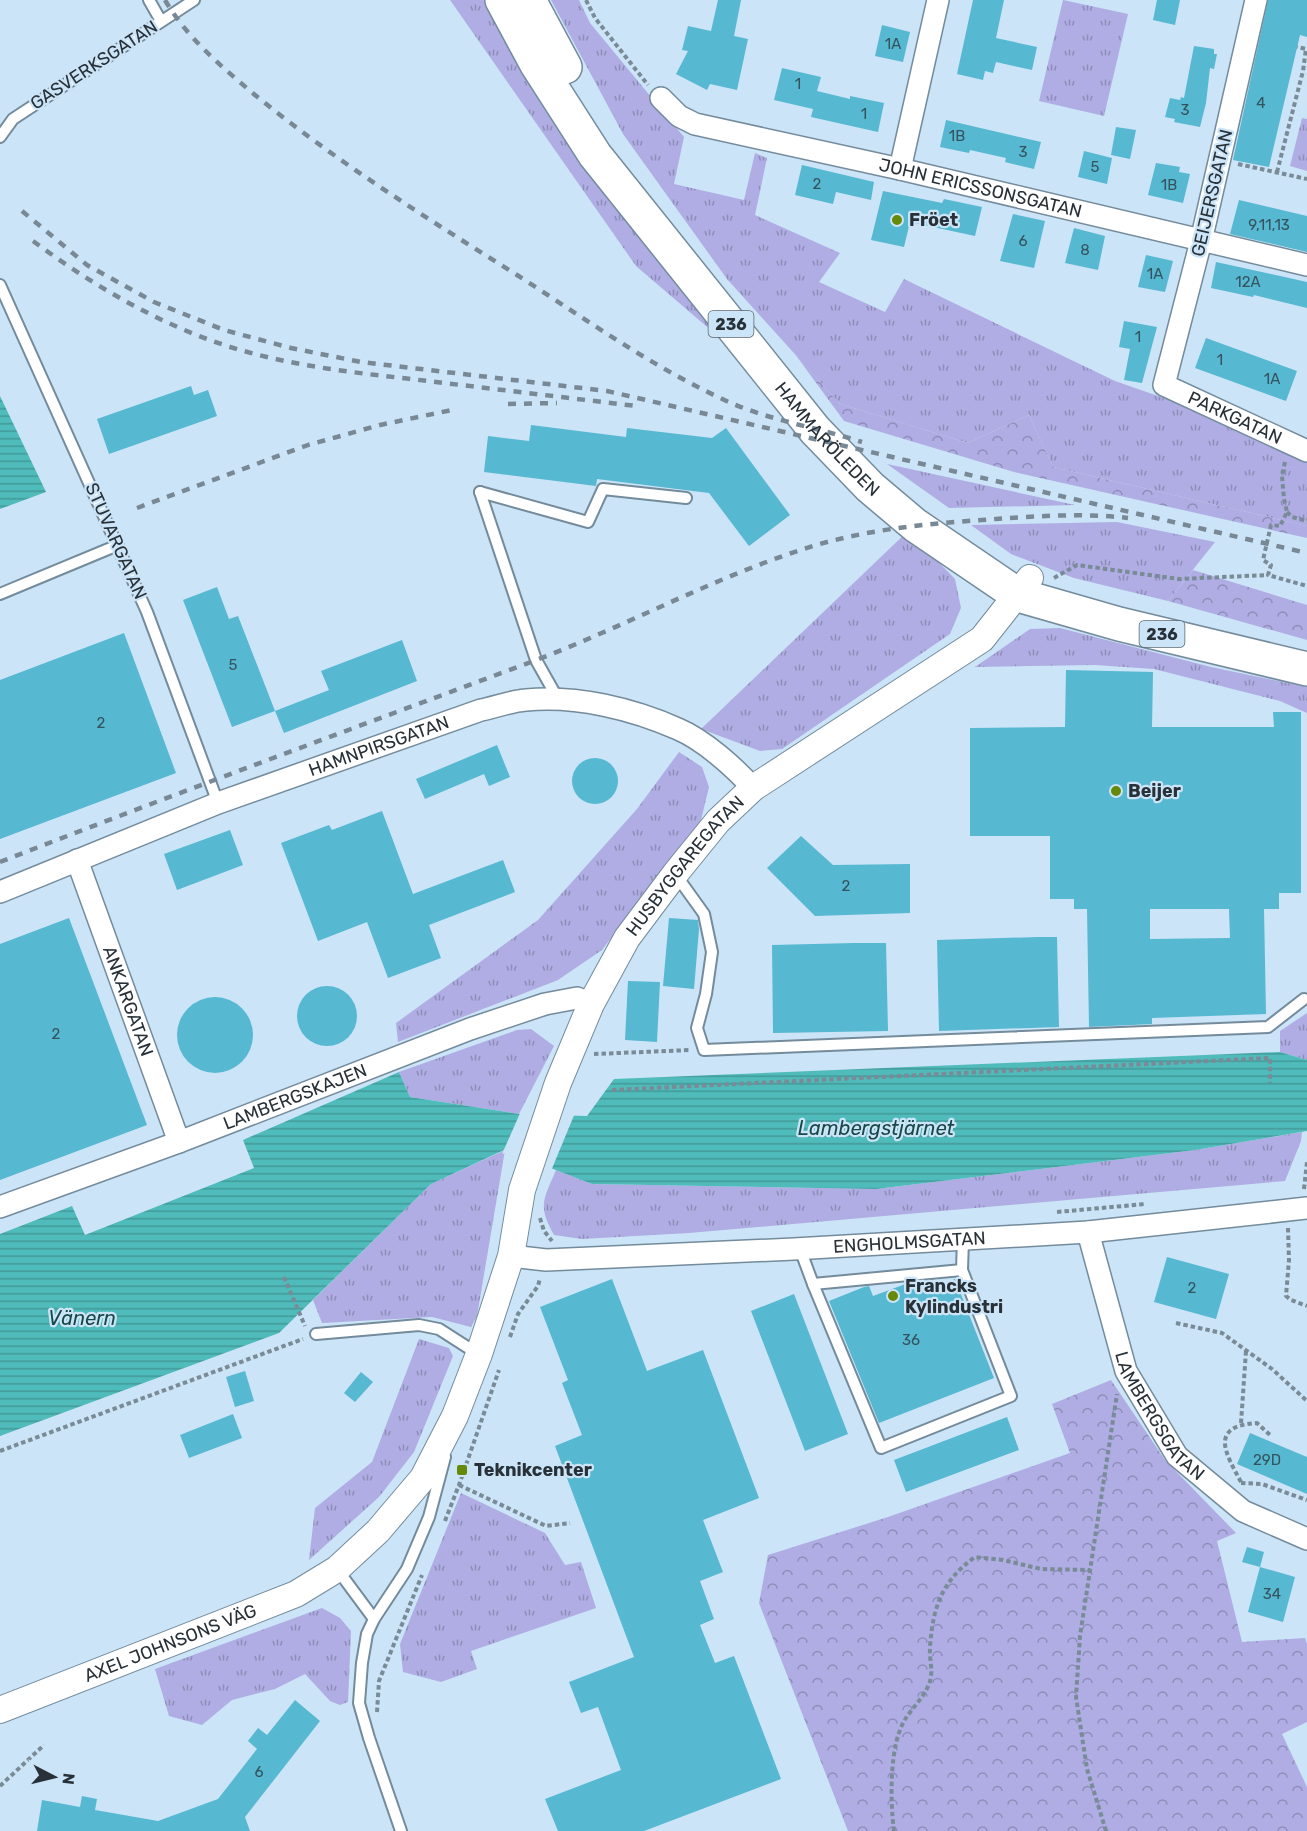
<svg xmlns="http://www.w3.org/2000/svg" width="1307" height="1831" font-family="Rubik,sans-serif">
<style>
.grass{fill:url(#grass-tufts)}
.forest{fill:url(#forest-crowns)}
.water{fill:url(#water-rules)}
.pier{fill:#cbe4f7}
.building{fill:#56b8d1;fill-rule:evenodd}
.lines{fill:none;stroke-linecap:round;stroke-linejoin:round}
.service-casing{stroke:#748b9c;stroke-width:14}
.minor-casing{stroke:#748b9c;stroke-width:24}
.tertiary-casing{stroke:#748b9c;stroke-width:28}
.primary-casing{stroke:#748b9c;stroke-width:36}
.path{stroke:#7a8b98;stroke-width:4;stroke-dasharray:4.5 3;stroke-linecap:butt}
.service{stroke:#fff;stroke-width:10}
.minor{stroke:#fff;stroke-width:21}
.tertiary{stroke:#fff;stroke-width:26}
.primary{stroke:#fff;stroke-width:33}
.rail{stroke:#788895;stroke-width:4.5;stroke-dasharray:8 8;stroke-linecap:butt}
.poi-dot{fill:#67890a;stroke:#cbe4f7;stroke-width:2}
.labels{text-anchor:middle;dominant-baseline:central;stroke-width:4.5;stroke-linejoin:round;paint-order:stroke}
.number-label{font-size:15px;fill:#34535e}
.shield{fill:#cbe4f7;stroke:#596771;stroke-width:1.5}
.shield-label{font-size:16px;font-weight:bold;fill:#283138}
.street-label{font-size:18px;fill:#283138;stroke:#cbe4f7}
.poi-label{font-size:18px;font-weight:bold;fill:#283138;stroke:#cbe4f7;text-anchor:start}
.water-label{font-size:20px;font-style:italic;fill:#174847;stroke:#cbe4f7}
</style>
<defs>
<pattern id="grass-tufts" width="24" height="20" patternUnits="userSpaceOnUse" patternTransform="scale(1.5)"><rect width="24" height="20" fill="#afade3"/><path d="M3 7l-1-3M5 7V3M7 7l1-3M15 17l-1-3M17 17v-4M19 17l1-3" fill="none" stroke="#8e8db9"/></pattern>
<pattern id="forest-crowns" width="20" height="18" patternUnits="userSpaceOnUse" patternTransform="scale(1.5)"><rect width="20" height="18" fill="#afade3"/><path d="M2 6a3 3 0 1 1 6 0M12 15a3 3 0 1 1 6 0" fill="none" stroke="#8e8db9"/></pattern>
<pattern id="water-rules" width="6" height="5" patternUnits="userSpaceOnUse" patternTransform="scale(1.5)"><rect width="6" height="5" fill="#4fbbba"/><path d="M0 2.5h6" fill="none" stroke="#429998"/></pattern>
</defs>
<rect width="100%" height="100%" fill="#cbe4f7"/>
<g class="grass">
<path d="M450 0H486L755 368 636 266Z"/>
<path d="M551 0H579L590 23 684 137 674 184 744 200 755 153 767 158 755 215 840 253 819 282 885 312 904 279 1115 381 1307 448V526L1053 467 1029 415 968 443 840 404 727 279 623 134Z"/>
<path d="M1063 0 1128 14 1104 116 1039 101Z"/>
<path d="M1302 118 1307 119V171L1290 166Z"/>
<path d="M887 464 1075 505 949 508Z"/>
<path d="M1117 522 1215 542 1168 601 1074 578 1011 554 971 525Z"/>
<path d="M908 531 955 579 961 608 950 634 782 749 760 751 701 729Z"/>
<path d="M1060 628 1211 667 1307 687V713L1280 701 1154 669 1095 665 975 667 1030 629Z"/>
<path d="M679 752 702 767 709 787 701 820 602 950 558 980 398 1042 396 1023 538 920 637 809Z"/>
<path d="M1307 1013V1060L1280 1052V1031Z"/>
<path d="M531 1029 554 1046 519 1114 410 1097 399 1072 517 1030Z"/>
<path d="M1302 1132 1301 1141 1285 1181 689 1233 582 1239 554 1235C537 1205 544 1199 556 1170L592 1184 876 1189 1195 1150Z"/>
<path d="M505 1150 477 1316 471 1327 432 1317 322 1323 313 1300 431 1184Z"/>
<path d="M419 1339 449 1348 453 1356 414 1452 379 1497 309 1560 315 1508 372 1462Z"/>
<path d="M461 1493 545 1533 565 1565 581 1562 596 1608 471 1651 477 1669 441 1682 403 1672 400 1644Z"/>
<path d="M322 1608 340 1618 351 1631 348 1702 340 1705 330 1701 305 1674 275 1689 232 1700 202 1725 169 1716 155 1669Z"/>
</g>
<g class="forest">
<path d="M795 354 840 404 968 443 1029 415 1053 467 1307 526V538L1014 472 844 421Z"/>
<path d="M1193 570 1307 605V640L1168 601Z"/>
<path d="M1111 1380 1165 1460 1236 1533 1217 1541 1242 1642 1305 1638 1307 1644V1722L1282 1734 1307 1787V1831H848L759 1603 768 1555 888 1517 1070 1453 1052 1404Z"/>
</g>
<g class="water">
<path d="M0 396 46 492 0 509Z"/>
<path d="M1280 1052 1307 1060V1131L1195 1150 876 1189 592 1184 504 1150 431 1184 279 1333 0 1436V1234L72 1206 85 1235 254 1168 243 1140 399 1072 410 1097 519 1114 587 1116 614 1079Z"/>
</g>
<path class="pier" d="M521 1111 575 1113 551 1171 505 1153 502 1154Z"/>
<g class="building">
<path d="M718 0H741L734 36 748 39 737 90 710 84 707 90 676 74 688 51 682 50 688 26 711 31Z"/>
<path d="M973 0H1004L996 38 1037 47 1032 70 996 62 993 73 985 71 983 80 957 74Z"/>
<path d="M1157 0H1180L1175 25 1153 20Z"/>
<path d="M1268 0H1307V37L1300 35 1269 167 1233 160Z"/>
<path d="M882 25 910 32 903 62 875 56Z"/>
<path d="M1194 46 1214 49V54H1217L1214 69 1210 68 1206 103 1200 127 1174 122 1175 119 1165 117 1170 98 1180 100 1181 97 1184 98Z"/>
<path d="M782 68 821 77 817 91 850 99V96L884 103 878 132 811 117 813 109 774 100Z"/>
<path d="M946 120 1041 142 1034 169 1005 162 1006 158 970 150 969 153 940 147Z"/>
<path d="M1116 127 1136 130 1130 159 1111 155Z"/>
<path d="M1084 151 1112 158 1107 184 1078 177Z"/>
<path d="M1156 163 1180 167 1179 172 1190 174 1183 203 1148 195Z"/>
<path d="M802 165 874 182 871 200 836 192 833 204 795 195Z"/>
<path d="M883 191 942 203 944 199 982 207 975 236 910 222 904 247 871 240Z"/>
<path d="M1239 200 1307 216V252L1230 234Z"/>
<path d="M1013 214 1045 221 1034 268 1000 261Z"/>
<path d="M1074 228 1105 236 1098 270 1065 263Z"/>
<path d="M1146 255 1173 261 1165 292 1138 287Z"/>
<path d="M1216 262 1307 282V308L1254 295 1253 297 1211 288Z"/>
<path d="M1124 321 1157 327 1142 383 1124 380 1130 349 1119 347Z"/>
<path d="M1206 338 1297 371 1286 401 1195 368Z"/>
<path d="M191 386 194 395 208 390 217 416 109 454 97 419Z"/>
<path d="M531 425 626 437 627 428 712 438 726 428 790 515 749 546 709 493 597 479 596 486 484 472 488 436 529 441Z"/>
<path d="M217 587 229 619 238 616 275 711 232 727 183 600Z"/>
<path d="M124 633 176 773 0 839V680Z"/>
<path d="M402 640 417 681 284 733 275 711 329 690 321 671Z"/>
<path d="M1066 670 1153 672 1152 727H1274L1273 712H1301V893H1279V909H1264L1266 1014 1152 1018V1024L1089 1027 1087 909H1074V899H1050V836H970V728L1065 727ZM1150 909H1229L1230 938 1150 939Z"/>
<path d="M497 745 510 777 489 786 484 774 425 799 416 779Z"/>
<circle cx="595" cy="781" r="23"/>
<path d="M382 811 413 894 503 860 515 892 429 925 441 958 388 978 367 922 318 941 281 843 329 825 332 830Z"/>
<path d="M230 830 243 865 177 890 164 854Z"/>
<path d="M801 836 833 865 910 864V913L815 916 767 868Z"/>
<path d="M69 918 147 1125 0 1180V944Z"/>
<path d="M669 918 698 920 699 929 694 989 663 986Z"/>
<path d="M1038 937H1057L1059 1027 939 1031 937 940Z"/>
<path d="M854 943H886L888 1031 773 1033 772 945Z"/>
<path d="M628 981 660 982 657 1042 625 1040Z"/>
<circle cx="327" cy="1016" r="30"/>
<circle cx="215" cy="1035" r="38"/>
<path d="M1167 1257 1229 1274 1216 1319 1154 1302Z"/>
<path d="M612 1279 647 1371 703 1350 759 1498 703 1520 723 1572 700 1581 714 1619 700 1625 715 1663 734 1656 781 1779 644 1831H558L545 1799 621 1770 598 1707 581 1713 569 1682 634 1657 555 1446 582 1435 562 1383 568 1380 540 1307Z"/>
<path d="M955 1279 994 1378 879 1423 829 1301 864 1287 869 1286 873 1296 911 1282 916 1294Z"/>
<path d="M794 1294 848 1434 805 1451 751 1311Z"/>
<path d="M245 1371 254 1401 235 1407 226 1377Z"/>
<path d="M361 1372 373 1382 355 1402 344 1393Z"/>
<path d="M233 1414 242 1438 189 1458 180 1435Z"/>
<path d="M1007 1417 1019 1450 906 1492 894 1460Z"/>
<path d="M1250 1433 1307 1457V1494L1237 1464Z"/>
<path d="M1247 1547 1264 1552 1260 1567 1242 1562Z"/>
<path d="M1260 1567 1295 1577 1283 1622 1248 1612Z"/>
<path d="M295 1700 320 1721 245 1817 250 1831H37L42 1800 80 1807 82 1796 97 1799 95 1810 158 1821 218 1799 257 1749 248 1741 258 1728 267 1735Z"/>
</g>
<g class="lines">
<g class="service-casing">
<g id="service">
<path d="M149 0 161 21"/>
<path d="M0 137 13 119 194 0"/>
<path d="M0 285 147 612 218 803"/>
<path d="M480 492 588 522 603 489 686 498"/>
<path d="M480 492 536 660 558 699"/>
<path d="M0 594 118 545"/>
<path d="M676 875 704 914 712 952 706 994 697 1028 704 1050 1268 1027 1304 999"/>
<path d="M800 1249 813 1284 962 1270 963 1239"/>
<path d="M813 1284 881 1448 1011 1396 962 1270"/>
<path d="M316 1334 419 1325 439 1329 478 1354"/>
<path d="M337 1569 374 1619"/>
<path d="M401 1831 369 1738 359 1703 362 1663 367 1634 374 1619 407 1569 429 1517 445 1457"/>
</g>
</g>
<g class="minor-casing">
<g id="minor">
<path id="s1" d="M1256 0 1201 241 1164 385 1307 451"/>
<path id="s2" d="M661 98 679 116 695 124 900 169 1307 265"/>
<path d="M900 169 938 0"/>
<path id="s3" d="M77 860 179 1142"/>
<path id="s4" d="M0 892 218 803 481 710C496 707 511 701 526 700 576 695 633 709 678 729 704 740 735 768 753 788"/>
<path id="s5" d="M0 1207 179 1142 470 1029 545 1004 577 998 591 1004"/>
<path id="s6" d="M1088 1232 1126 1371 1177 1456 1243 1511 1307 1539"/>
<path id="s7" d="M511 1256 546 1260 794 1249 1088 1232 1307 1208"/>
</g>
</g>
<g class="tertiary-casing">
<g id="tertiary">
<path id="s8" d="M0 1710 296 1594 337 1569 378 1531 423 1478 455 1416 479 1354 511 1256 522 1190 558 1083 591 1004 627 938 675 874 718 821 753 788 982 639 1030 578"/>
</g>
</g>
<g class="primary-casing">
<g id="primary">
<path id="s9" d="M502 0 536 63 595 155 815 430 870 487 915 525 1018 595 1119 624 1307 669"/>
<path d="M529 0 565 67"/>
</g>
</g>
<g class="path">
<path d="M586 0 595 18 648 85"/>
<path d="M1238 164 1307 179"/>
<path d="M1277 172 1303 71 1306 49 1297 47"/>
<path d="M1285 462 1282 476 1284 499 1287 512 1280 526 1271 525 1263 560 1271 565 1268 575 1307 586"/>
<path d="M1287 512 1292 517 1307 521"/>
<path d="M1054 578 1077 565 1179 579 1268 575"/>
<path d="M594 1054 691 1050"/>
<path d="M612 1090 1270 1058V1083"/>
<path d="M1304 1189 1307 1162"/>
<path d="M1057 1212 1145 1204"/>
<path d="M540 1218 544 1231 552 1241"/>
<path d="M1288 1228 1289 1260 1286 1296 1291 1300 1307 1306"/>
<path d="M284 1277 305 1326"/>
<path d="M1176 1323 1222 1333 1272 1369 1307 1401"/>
<path d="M510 1337 518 1314 538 1286 540 1278"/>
<path d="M1241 1423 1246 1351"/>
<path d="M0 1451 303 1339"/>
<path d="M1241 1482C1226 1454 1208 1426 1257 1423L1270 1435"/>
<path d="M1241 1483 1262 1484 1307 1500"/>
<path d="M459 1485 546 1526 570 1523"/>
<path d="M445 1521 459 1485 499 1370"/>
<path d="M377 1712 379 1681 422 1575"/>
<path d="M0 1786 44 1745"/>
<path d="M894 1831C890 1801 889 1743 906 1718 913 1707 924 1697 929 1684 934 1672 929 1660 930 1647 933 1606 942 1581 975 1557L1003 1560 1041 1569 1090 1570"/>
<path d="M1106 1831 1087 1769 1076 1697 1080 1636 1117 1394"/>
</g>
<use href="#service" class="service"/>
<use href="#minor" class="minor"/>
<use href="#tertiary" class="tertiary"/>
<use href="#primary" class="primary"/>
<g class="rail">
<path d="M165 0C187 38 222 67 255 95 337 162 428 219 517 275 587 320 655 369 731 403 773 421 819 428 862 442"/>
<path d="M22 211 87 265 154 302 224 330 291 348 361 362 607 391 1307 553"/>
<path d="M33 241C91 284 155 322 224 345 285 365 348 372 411 379 486 388 561 397 636 406"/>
<path d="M508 404 557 403"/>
<path d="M137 508 308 445 380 425 452 410"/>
<path d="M0 862C177 793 354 728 531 662 627 626 716 576 813 546 873 528 935 523 996 519 1039 516 1085 513 1128 518"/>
</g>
</g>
<g class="poi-dot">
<circle cx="897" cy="220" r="6"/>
<circle cx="1116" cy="791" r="6"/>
<circle cx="893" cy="1296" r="6"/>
<rect x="456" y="1464" width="12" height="12" rx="3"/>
</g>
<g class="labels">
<g class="number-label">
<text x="893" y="44">1A</text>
<text x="798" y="84">1</text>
<text x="1261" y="103">4</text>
<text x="1185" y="110">3</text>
<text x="864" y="114">1</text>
<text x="957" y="136">1B</text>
<text x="1023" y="152">3</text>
<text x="1095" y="167">5</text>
<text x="817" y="184">2</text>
<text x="1169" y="185">1B</text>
<text x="1269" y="225">9,11,13</text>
<text x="1023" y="241">6</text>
<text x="1085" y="250">8</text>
<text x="1155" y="274">1A</text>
<text x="1248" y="282">12A</text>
<text x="1138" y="337">1</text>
<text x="1220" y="360">1</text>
<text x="1272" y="379">1A</text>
<text x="233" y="665">5</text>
<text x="101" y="723">2</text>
<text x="846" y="886">2</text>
<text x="56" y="1034">2</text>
<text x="1192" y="1288">2</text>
<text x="911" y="1340">36</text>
<text x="1267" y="1460">29D</text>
<text x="1272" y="1594">34</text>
<text x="259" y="1772">6</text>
</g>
<g class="shield">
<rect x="708.5" y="311" width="45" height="26" rx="4.5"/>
<rect x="1139.5" y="621" width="45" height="26" rx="4.5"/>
</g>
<g class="shield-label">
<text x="731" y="324">236</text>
<text x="1162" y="634">236</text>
</g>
<g class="street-label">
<text transform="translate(94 65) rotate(-33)">GASVERKSGATAN</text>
<text stroke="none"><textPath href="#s2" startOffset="336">JOHN ERICSSONSGATAN</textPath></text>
<text transform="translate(1212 193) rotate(-77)">GEIJERSGATAN</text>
<text stroke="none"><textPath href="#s1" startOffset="474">PARKGATAN</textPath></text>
<text stroke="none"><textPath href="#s9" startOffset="548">HAMMARÖLEDEN</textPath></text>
<text transform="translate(116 541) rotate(66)">STUVARGATAN</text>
<text stroke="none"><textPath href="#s4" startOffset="406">HAMNPIRSGATAN</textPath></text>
<text stroke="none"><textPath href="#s8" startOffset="1164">HUSBYGGAREGATAN</textPath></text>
<text stroke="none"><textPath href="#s3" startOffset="150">ANKARGATAN</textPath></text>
<text stroke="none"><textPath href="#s5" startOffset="315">LAMBERGSKAJEN</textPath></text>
<text stroke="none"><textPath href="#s7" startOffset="399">ENGHOLMSGATAN</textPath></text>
<text stroke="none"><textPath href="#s6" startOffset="200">LAMBERGSGATAN</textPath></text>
<text stroke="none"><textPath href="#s8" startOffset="183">AXEL JOHNSONS VÄG</textPath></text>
</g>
<g class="poi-label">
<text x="909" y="220">Fröet</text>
<text x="1128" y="791">Beijer</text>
<text x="905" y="1286">Francks<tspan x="905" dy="21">Kylindustri</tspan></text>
<text x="474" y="1470">Teknikcenter</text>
</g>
<g class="water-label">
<text x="876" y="1128">Lambergstjärnet</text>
<text x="82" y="1318">Vänern</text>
</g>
</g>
<g transform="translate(54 1777) rotate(97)" stroke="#cbe4f7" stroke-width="4.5" paint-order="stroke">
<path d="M0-4.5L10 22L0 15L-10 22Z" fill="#283138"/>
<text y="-9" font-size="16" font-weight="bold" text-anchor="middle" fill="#283138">N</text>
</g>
</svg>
